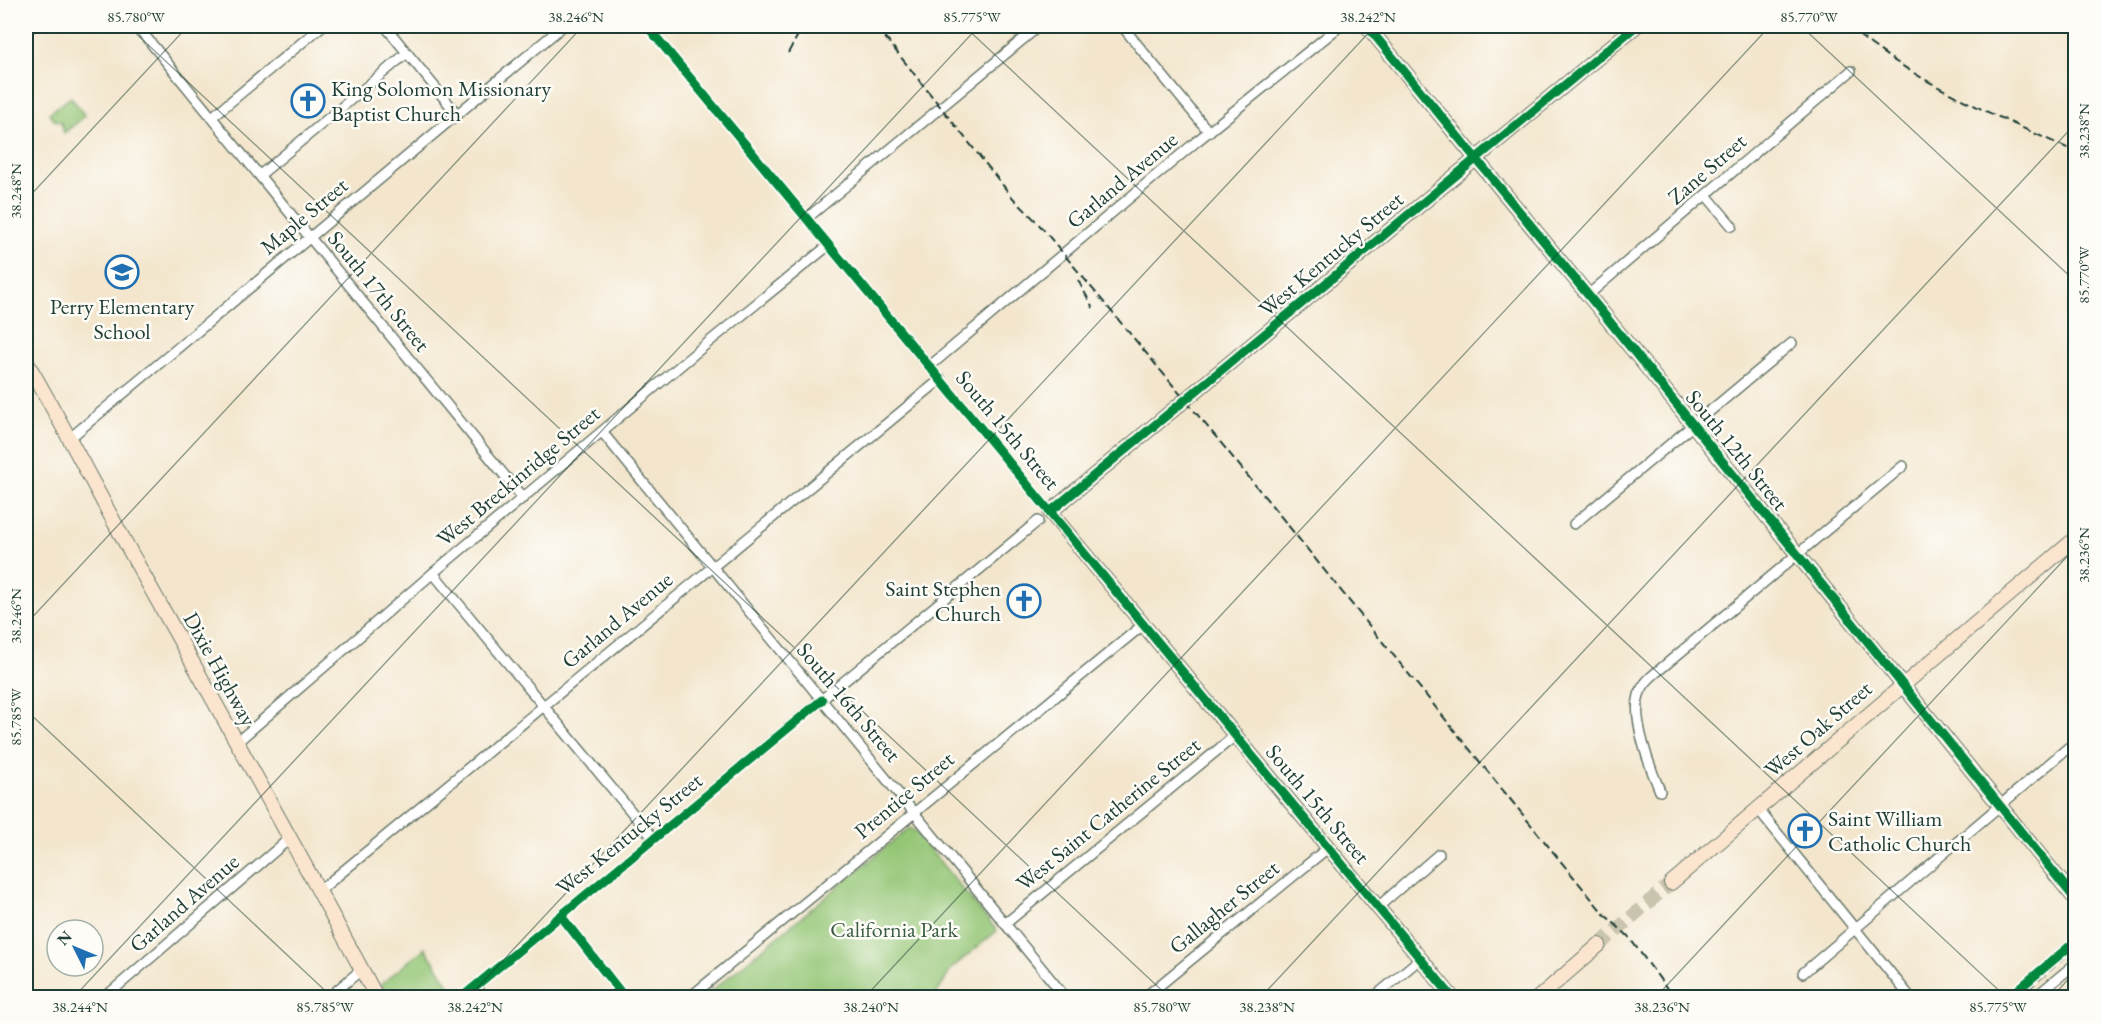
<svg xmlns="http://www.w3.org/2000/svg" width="2101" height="1023" font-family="'EB Garamond',serif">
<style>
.green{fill:#94c676;stroke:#5a8255;stroke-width:1.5}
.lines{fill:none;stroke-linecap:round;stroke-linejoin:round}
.secondary-tunnel{stroke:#c9c4ae;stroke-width:14;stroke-dasharray:14 7;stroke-linecap:butt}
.street-casing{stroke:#69786a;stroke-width:12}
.secondary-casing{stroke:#69786a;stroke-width:16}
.primary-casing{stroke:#69786a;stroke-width:18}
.street{stroke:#fff;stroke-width:9}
.secondary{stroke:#fbe5cf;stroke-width:14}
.primary{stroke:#f6be87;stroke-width:15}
.rail{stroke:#1f3d34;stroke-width:2;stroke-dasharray:9 4.5;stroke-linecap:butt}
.cycleway-casing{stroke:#fdfcf7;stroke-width:13}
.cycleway{stroke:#00873e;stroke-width:9}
.ticks{fill:none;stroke:#1f3d34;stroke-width:1.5;stroke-opacity:0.45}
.labels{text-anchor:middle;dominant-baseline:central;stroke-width:5;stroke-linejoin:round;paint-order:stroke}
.poi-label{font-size:22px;fill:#1f3d34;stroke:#fdfcf7;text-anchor:start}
.street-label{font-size:22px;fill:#1f3d34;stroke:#fdfcf7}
.park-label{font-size:22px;fill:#3c5f44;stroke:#fdfcf7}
.neatline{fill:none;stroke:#1f3d34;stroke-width:2}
.ticks-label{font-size:15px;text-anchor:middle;fill:#1f3d34}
</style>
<rect width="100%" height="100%" fill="#fdfcf7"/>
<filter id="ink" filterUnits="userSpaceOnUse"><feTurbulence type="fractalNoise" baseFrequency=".0167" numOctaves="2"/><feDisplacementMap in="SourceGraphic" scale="12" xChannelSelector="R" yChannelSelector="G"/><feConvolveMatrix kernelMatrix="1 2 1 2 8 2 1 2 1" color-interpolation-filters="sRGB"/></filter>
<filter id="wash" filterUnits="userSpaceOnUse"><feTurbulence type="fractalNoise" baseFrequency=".008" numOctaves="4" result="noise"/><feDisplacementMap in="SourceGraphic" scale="24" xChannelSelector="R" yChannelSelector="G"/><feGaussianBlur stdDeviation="1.35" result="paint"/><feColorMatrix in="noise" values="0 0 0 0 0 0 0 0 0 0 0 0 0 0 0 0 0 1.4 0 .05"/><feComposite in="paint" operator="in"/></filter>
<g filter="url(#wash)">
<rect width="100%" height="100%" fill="#f3e6cd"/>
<g class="green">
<path d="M71 97 85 116 64 133 61 122 54 120 49 113Z"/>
<path d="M909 828 914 830 997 931 952 968 938 992 932 997H704Z"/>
<path d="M425 948 453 991 445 997H389L381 984Z"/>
</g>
</g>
<g filter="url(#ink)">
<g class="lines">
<path class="secondary-tunnel" d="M1599 945 1671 883"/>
<g class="street-casing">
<g id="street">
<path d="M137 26 523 498"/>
<path d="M385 26 457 114"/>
<path d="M647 26 1050 512"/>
<path d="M1122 26 1209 132"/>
<path d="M212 117 322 26"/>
<path d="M260 175 407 53"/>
<path d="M1706 195 1732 226"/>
<path d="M806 219 1039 26"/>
<path d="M1588 295 1851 71"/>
<path d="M930 366 1197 141 1340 26"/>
<path d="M602 432 1066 998"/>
<path d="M70 438 563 26"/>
<path d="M1574 524 1792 343"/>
<path d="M433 573 654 839"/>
<path d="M237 742 433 573 699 350 829 245"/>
<path d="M1660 791C1650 768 1632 719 1639 695 1643 682 1654 674 1664 666L1903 466"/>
<path d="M1758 809 1911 998"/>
<path d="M319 891 941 379"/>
<path d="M1378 907 1439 854"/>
<path d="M561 916 625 998"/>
<path d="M1005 924 1236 735"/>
<path d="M1803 973 2076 741"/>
<path d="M476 985 483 998"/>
<path d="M104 998 290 838"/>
<path d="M328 998 362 969"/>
<path d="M461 998 1038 521"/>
<path d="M689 998 1144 624"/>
<path d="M1144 998 1329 847"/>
<path d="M1373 998 1421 958"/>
<path d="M2008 998 2076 941"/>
<path d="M2034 998 2076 963"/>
</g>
</g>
<g class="secondary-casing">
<g id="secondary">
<path d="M1367 26 1602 312 2076 900"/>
<path d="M26 361C64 426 98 494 135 560 217 706 298 851 377 998"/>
<path d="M1671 883 2076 538"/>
<path d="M1453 998 1050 512 1636 26"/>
<path d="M1538 998 1599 945"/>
</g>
</g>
<g class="primary-casing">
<path id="primary" d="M26 27 28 26"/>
</g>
<use href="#street" class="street"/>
<use href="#secondary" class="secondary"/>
<use href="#primary" class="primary"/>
<g class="rail">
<path d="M876 26 1013 198 1037 222 1226 449 1549 847 1604 914 1628 936 1674 998"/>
<path d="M1848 26C1914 83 1997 116 2076 152"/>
<path d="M788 53 803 26"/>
<path d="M1078 280 1093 308"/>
<path d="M2018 998 2076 948"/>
</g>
<g class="cycleway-casing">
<g id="cycleway">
<path d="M647 26 1453 998"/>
<path d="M1367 26 1602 312 2076 900"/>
<path d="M1050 512 1636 26"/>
<path d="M561 916 625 998"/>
<path d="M461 998 822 700"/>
<path d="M2008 998 2076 941"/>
</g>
</g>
<use href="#cycleway" class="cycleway"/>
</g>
</g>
<path class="ticks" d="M128 26 1170 998M964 26 2007 998M1801 26 2076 282M26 200 188 26M26 624 583 26M26 710 333 998M73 998 979 26M468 998 1375 26M864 998 1770 26M1260 998 2076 123M1655 998 2076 547M2051 998 2076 971"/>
<defs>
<g id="church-ring" transform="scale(1.725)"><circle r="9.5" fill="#fdfcf7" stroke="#1f6fb2" stroke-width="1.5"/><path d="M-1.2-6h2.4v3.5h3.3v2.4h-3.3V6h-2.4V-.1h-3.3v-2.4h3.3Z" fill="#1f6fb2"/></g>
<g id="school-ring" transform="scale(1.725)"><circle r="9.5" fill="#fdfcf7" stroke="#1f6fb2" stroke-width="1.5"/><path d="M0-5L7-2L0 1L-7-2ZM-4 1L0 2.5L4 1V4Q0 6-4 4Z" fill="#1f6fb2"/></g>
</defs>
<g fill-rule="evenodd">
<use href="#church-ring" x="308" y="101"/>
<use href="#school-ring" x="122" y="272"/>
<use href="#church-ring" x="1024" y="601"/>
<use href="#church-ring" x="1805" y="831"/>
</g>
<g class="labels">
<g class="poi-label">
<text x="331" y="88">King Solomon Missionary<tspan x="331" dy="25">Baptist Church</tspan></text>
<text x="122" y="306" text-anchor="middle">Perry Elementary<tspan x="122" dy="25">School</tspan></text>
<text x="1001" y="588" text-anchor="end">Saint Stephen<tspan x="1001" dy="25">Church</tspan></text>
<text x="1828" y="818">Saint William<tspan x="1828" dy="25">Catholic Church</tspan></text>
</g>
<g class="street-label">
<text transform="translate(1707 169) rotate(-41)">Zane Street</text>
<text transform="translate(1122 180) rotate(-40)">Garland Avenue</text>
<text transform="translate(304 216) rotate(-40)">Maple Street</text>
<text transform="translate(1331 254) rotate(-40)">West Kentucky Street</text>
<text transform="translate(379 291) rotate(51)">South 17th Street</text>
<text transform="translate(1008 430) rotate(50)">South 15th Street</text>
<text transform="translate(1737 450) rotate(51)">South 12th Street</text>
<text transform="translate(518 476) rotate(-40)">West Breckinridge Street</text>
<text transform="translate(617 620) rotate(-40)">Garland Avenue</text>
<text transform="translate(220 669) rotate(61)">Dixie Highway</text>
<text transform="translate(849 702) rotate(50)">South 16th Street</text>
<text transform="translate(1818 729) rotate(-41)">West Oak Street</text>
<text transform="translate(904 795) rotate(-40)">Prentice Street</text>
<text transform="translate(1318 804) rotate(50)">South 15th Street</text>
<text transform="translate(1108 814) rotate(-39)">West Saint Catherine Street</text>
<text transform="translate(629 834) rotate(-39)">West Kentucky Street</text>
<text transform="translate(184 903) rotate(-41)">Garland Avenue</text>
<text transform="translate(1224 907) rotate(-39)">Gallagher Street</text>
</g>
<g class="park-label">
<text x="894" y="929">California Park</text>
</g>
</g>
<rect width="2101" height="1023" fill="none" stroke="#fdfcf7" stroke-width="66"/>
<g transform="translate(75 948) rotate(313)"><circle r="28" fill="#fdfcf7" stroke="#a4b0a9" stroke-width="1.5"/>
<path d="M0-4.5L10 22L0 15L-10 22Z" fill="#1f6fb2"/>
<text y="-9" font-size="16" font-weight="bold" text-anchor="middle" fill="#1f3d34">N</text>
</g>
<rect x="33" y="33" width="2035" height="957" class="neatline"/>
<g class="ticks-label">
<text x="136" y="22">85.780°W</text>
<text x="576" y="22">38.246°N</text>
<text x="972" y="22">85.775°W</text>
<text x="1368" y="22">38.242°N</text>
<text x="1809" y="22">85.770°W</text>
<text transform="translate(2084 131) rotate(-90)" y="5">38.238°N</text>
<text transform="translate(16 191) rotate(-90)" y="5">38.248°N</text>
<text transform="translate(2084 275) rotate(-90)" y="5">85.770°W</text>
<text transform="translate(2084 555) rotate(-90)" y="5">38.236°N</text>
<text transform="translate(16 616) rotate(-90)" y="5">38.246°N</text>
<text transform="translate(16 717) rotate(-90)" y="5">85.785°W</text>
<text x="80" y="1012">38.244°N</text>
<text x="325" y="1012">85.785°W</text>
<text x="475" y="1012">38.242°N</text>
<text x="871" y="1012">38.240°N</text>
<text x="1162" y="1012">85.780°W</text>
<text x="1267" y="1012">38.238°N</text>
<text x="1662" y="1012">38.236°N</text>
<text x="1998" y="1012">85.775°W</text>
</g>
</svg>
